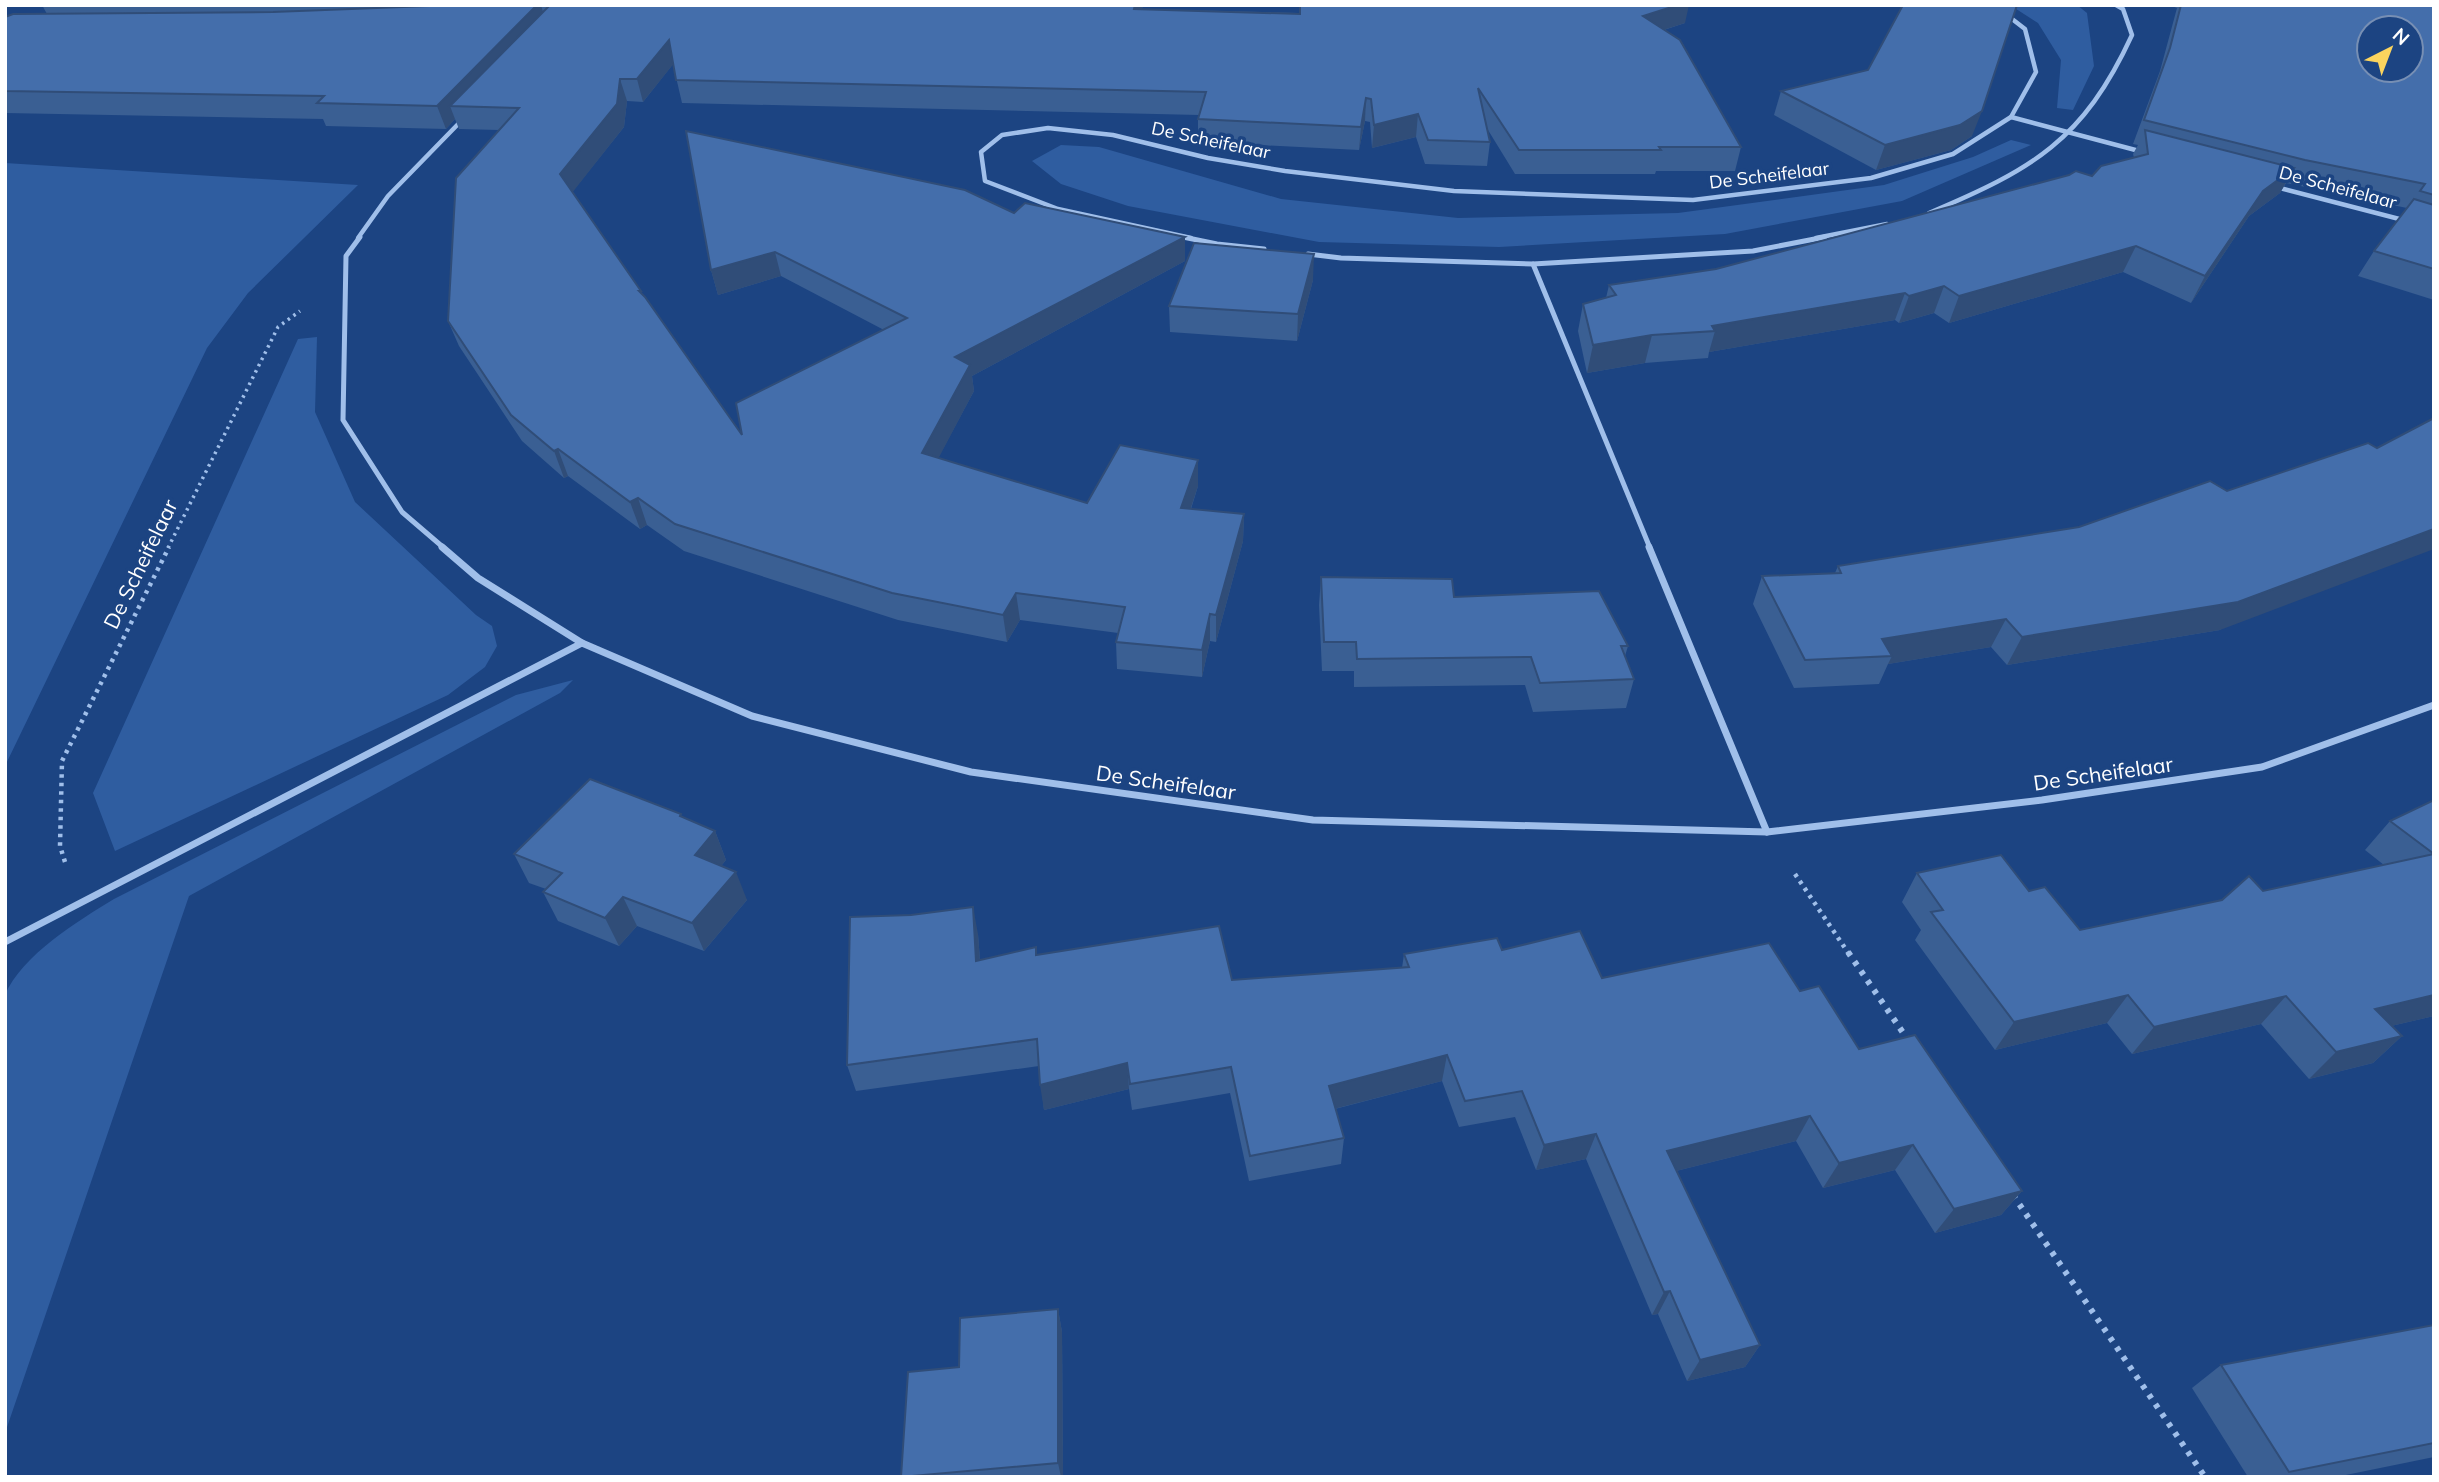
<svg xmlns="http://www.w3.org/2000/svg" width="2439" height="1482" font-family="Mulish,sans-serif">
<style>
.green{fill:#2f5da0}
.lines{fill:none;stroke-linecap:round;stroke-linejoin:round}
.path-far2{stroke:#a0bfea;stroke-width:3.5;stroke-dasharray:2.5 4.5;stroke-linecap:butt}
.path-far1{stroke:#a0bfea;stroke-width:4.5;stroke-dasharray:3.5 5;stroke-linecap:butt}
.path{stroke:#a0bfea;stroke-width:6;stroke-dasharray:4.5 7;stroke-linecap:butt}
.street-far2{stroke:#a0bfea;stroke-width:4.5}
.street-far1{stroke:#a0bfea;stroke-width:5}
.street{stroke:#a0bfea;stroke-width:7}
.wall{fill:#3a5f93}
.shaded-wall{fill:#304d78}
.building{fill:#446eab;stroke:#304d78;stroke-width:2;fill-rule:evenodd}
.labels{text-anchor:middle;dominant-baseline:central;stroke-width:7;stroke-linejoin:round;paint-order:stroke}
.far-street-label{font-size:18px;fill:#fff;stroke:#1c4482}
.street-label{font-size:21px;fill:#fff;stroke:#1c4482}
</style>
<rect width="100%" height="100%" fill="#1c4482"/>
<g class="green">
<path d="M2010 5H2077L2087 13 2094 66 2073 110 2057 108 2061 60 2038 23Z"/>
<path d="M2011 140 2031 145 1902 201 1725 234 1499 247 1319 242 1128 206 1061 184 1032 161 1061 145 1099 147 1281 199 1458 218 1678 213 1884 185 1973 157Z"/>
<path d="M5 163 358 185 248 293 207 348 5 766Z"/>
<path d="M317 337 315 412 355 502 476 615 492 626 497 646 485 667 448 695 115 851 93 793 298 339Z"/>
<path d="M573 680 560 693 189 896 5 1433V995C22 955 78 921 114 899L516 695Z"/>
</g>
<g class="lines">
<path class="path-far2" d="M168 548 278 327 300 311"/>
<g class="path-far1">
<path d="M65 862 60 846 62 761 169 547"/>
<path d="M1795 874 1849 954"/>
</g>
<g class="path">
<path d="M1848 952 1908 1040"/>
<path d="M2013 1195 2205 1477"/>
</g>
<g class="street-far2">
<path d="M2011 117 2143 152"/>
<path d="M2276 187 2407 221"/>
<path d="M1929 213C2033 169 2083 141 2132 35L2123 9 2116 5"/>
<path d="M358 238 388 196 464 118"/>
<path d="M1191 238 1058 209 985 181 981 152 1002 135 1048 128 1113 135 1208 158 1285 171 1454 191 1693 200 1871 178 1953 154 2011 117 2036 72 2025 29 1994 5"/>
<path d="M1816 238 1887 224"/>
</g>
<g class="street-far1">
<path d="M360 237 346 256 343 420 402 512 444 548"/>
<path d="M1183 237 1217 244 1264 249"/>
<path d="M1308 254 1341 258 1533 264 1753 251 1825 237"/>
<path d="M1533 264 1650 548"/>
</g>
<g class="street">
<path d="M1649 547 1767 832"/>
<path d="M582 643 752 716 971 772 1313 820 1767 832 2042 800 2262 767 2434 705"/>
<path d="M5 942 582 643 478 578 442 547"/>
</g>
</g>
<g class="wall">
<path d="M42 5H1143L1142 9 1685 23 1664 30 1741 147 1735 171H1656L1655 174H1515L1488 130 1490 142 1487 166 1425 164 1416 137 1372 148 1370 122 1365 121 1359 150 1198 142V119L1199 115 682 103 673 64 643 102 627 101 624 127 572 192 642 294 742 435 884 330 781 276 718 295 711 270 686 131 1014 213 1185 261 972 376 974 391 938 458 1087 503 1198 486 1191 509 1244 514 1243 541 1216 642 1210 641 1202 677 1117 669 1116 642 1118 633 1020 620 1007 642 898 620 684 551 647 525 640 529 568 476 564 478 522 441 459 346 448 321 499 130 459 129 455 119 446 129 326 126 323 119 5 113V17L47 14Z"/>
<path d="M2169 5H2434V300L2358 276 2374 251 2407 208 2286 183 2280 193 2249 216 2191 303 2123 272 1949 323 1934 313 1899 323 1895 320 1709 352 1708 358 1645 363 1587 373 1578 331 1583 304 1606 298 1609 285 1716 269 2092 176 2134 158 2133 154 2138 145 2133 144 2160 71 2177 8Z"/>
<path d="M1868 70 1972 136 1951 150 1876 170 1774 115 1781 91Z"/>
<path d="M1313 280 1297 341 1170 332 1169 306Z"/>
<path d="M2377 448 2220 630 2007 665 1991 647 1888 664 1879 684 1794 688 1753 604 1762 576 1835 573 1838 566 2079 527 2227 491Z"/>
<path d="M1321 577 1454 597 1628 646 1625 656 1634 679 1626 708 1533 712 1525 685 1354 687V671H1322L1319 605Z"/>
<path d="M2434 800V1016L2391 1026 2402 1036 2373 1063 2309 1079 2261 1024 2132 1054 2107 1023 1995 1050 1915 940 1921 930 1902 902 1917 873 2029 891 2080 930 2384 865 2365 850 2390 821Z"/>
<path d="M683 817 715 831 726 860 721 866 747 900 704 951 637 926 619 946 558 921 543 892 546 889 529 883 514 854Z"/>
<path d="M978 934 980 960 1037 955 1232 980 1402 968 1404 954 1502 950 1602 978 1800 991 1859 1049 2022 1191 2001 1215 1935 1233 1895 1170 1823 1188 1796 1141 1676 1171 1760 1345 1745 1367 1687 1381 1658 1314 1652 1315 1586 1159 1536 1170 1515 1117 1459 1127 1442 1081 1335 1109 1344 1138 1341 1164 1249 1181 1230 1093 1132 1110 1129 1089 1044 1110 1039 1066 856 1091 847 1065Z"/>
<path d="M1058 1309 1062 1332 1063 1477H901L959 1367Z"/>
<path d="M2434 1325V1457L2336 1477H2248L2192 1388 2221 1365Z"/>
</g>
<g class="shaded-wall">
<path d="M537 5H541L546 23 450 106 455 119 446 129 437 106Z"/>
<path d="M1135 5H1143L1135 31 1134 9Z"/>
<path d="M1678 5H1689L1685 23 1638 38 1643 16Z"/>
<path d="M669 40 675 62 643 102 637 79Z"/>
<path d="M620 79 627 101 624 127 568 198 560 174Z"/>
<path d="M1366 98 1365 121 1359 150 1361 127Z"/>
<path d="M1982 111 1972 136 1951 150 1876 170 1885 145Z"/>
<path d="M1418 114 1416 137 1372 148 1374 125Z"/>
<path d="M2294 168 2280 193 2249 216 2191 303 2205 276 2263 191Z"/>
<path d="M1185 237V261L972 376 974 391 927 480 922 453 955 357Z"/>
<path d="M2136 246 2123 272 1949 323 1959 296Z"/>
<path d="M775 252 781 276 718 295 711 270Z"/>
<path d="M1314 254 1313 280 1297 341 1298 314Z"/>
<path d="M1944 286 1934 313 1899 323 1909 296Z"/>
<path d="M1905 293 1895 320 1709 352 1715 331 1712 326Z"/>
<path d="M1652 335 1645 363 1587 373 1593 345Z"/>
<path d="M558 449 568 476 564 478 554 451Z"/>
<path d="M1198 460V486L1182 535 1181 508Z"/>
<path d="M638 498 647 525 640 529 630 502Z"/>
<path d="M1244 514 1243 541 1216 642V615Z"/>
<path d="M2434 529V549L2220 630 2007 665 2022 637Z"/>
<path d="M1016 593 1020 620 1007 642 1003 615Z"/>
<path d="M1210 614V641L1202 677V650Z"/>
<path d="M2006 619 1991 647 1888 664 1892 656 1882 639Z"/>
<path d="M715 831 726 860 706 884 695 855Z"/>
<path d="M736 872 747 900 704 951 692 923Z"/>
<path d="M623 897 637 926 619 946 605 918Z"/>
<path d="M973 907 978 934 982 988 976 961Z"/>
<path d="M2128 995 2107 1023 1995 1050 2014 1022Z"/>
<path d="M2434 995V1016L2348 1036 2375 1009Z"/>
<path d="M2286 996 2261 1024 2132 1054 2154 1027Z"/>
<path d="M2402 1036 2373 1063 2309 1079 2336 1052Z"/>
<path d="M1447 1055 1442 1081 1326 1111 1329 1086Z"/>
<path d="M1127 1063 1129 1089 1044 1110 1040 1085Z"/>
<path d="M1810 1116 1796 1141 1656 1176 1667 1151Z"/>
<path d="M1596 1134 1586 1159 1536 1170 1544 1145Z"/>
<path d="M1913 1145 1895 1170 1823 1188 1839 1163Z"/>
<path d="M2022 1191 2001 1215 1935 1233 1954 1209Z"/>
<path d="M1670 1291 1658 1314 1652 1315 1664 1292Z"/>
<path d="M1058 1309 1062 1332 1063 1477H1061L1058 1463Z"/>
<path d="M1760 1345 1745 1367 1687 1381 1700 1360Z"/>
</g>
<g class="building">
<path d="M455 5H537L437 106 317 103 324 96 5 91V17L13 14 273 12Z"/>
<path d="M550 5H1135L1134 9 1300 14V5H1678L1643 16 1680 40 1741 147H1659L1661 150H1519L1478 88 1490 142 1428 140 1418 114 1374 125 1371 99 1366 98 1361 127 1198 119 1206 92 676 80 669 40 637 79H620L617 104 560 174 641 291H639L645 297 742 435 736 403 907 318 775 252 711 270 686 131 965 190 1014 213 1025 203 1185 237 955 357 970 365 922 453 1087 503 1120 445 1198 460 1181 508 1244 514 1216 615 1210 614 1202 650 1116 642 1125 607 1016 593 1003 615 892 593 675 524 638 498 630 502 558 449 554 451 511 415 448 321 456 178 519 108 450 106Z"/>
<path d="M1903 5H2017L1982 111 1960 125 1885 145 1781 91 1868 70Z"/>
<path d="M2181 5H2434V195L2420 191 2425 184 2305 160 2144 120 2170 48ZM2369 28H2411V70H2369Z"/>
<path d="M2145 130 2294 168 2263 191 2205 276 2136 246 1959 296 1944 286 1909 296 1905 293 1712 326 1715 331 1652 335 1593 345 1583 304 1616 295 1609 285 1716 269 2069 175 2076 171 2092 176 2101 166 2148 154Z"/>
<path d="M2414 199 2434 205V269L2374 251Z"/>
<path d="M1194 243 1314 254 1298 314 1169 306Z"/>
<path d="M2434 418V529L2238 602 2022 637 2006 619 1882 639 1892 656 1805 660 1762 576 1841 573 1838 566 2079 527 2210 481 2227 491 2368 443 2377 448Z"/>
<path d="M1321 577 1452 579 1454 597 1599 591 1628 646H1621L1634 679 1540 683 1531 657 1357 659 1356 642H1324Z"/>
<path d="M590 779 681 814 680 816 715 831 695 855 736 872 692 923 623 897 605 918 543 892 562 873 514 854Z"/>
<path d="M2434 800V995L2375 1009 2402 1036 2336 1052 2286 996 2154 1027 2128 995 2014 1022 1931 912 1943 910 1917 873 2001 855 2029 891 2045 887 2080 930 2222 900 2249 876 2263 891 2434 854 2390 821Z"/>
<path d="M973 907 976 961 1036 947V955L1219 926 1232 980 1409 967 1404 954 1497 938 1502 950 1580 931 1602 978 1769 943 1800 991 1819 986 1859 1049 1915 1035 2022 1191 1954 1209 1913 1145 1839 1163 1810 1116 1667 1151 1760 1345 1700 1360 1670 1291 1664 1292 1596 1134 1544 1145 1522 1091 1465 1101 1447 1055 1329 1086 1344 1138 1250 1156 1231 1067 1130 1084 1127 1063 1040 1085 1037 1039 847 1065 850 917 911 915Z"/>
<path d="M1058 1309V1463L901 1477 908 1372 959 1367 960 1318Z"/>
<path d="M2434 1325V1443L2289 1472 2221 1365Z"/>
</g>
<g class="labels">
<g class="far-street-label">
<text transform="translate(1211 140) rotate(12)">De Scheifelaar</text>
<text transform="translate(1769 175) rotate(-7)">De Scheifelaar</text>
<text transform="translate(2338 187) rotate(15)">De Scheifelaar</text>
</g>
<g class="street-label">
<text transform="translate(140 564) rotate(-64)">De Scheifelaar</text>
<text transform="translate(2103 773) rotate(-8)">De Scheifelaar</text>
<text transform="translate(1166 782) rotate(8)">De Scheifelaar</text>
</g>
</g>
<rect width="2439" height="1482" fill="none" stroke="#ffffff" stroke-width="14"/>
<g transform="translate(2390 49) rotate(42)"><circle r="33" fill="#1c4482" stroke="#778fb4" stroke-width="2"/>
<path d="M0-5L12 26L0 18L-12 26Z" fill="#fbd45e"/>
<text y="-10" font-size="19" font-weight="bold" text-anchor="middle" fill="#ffffff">N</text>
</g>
</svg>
